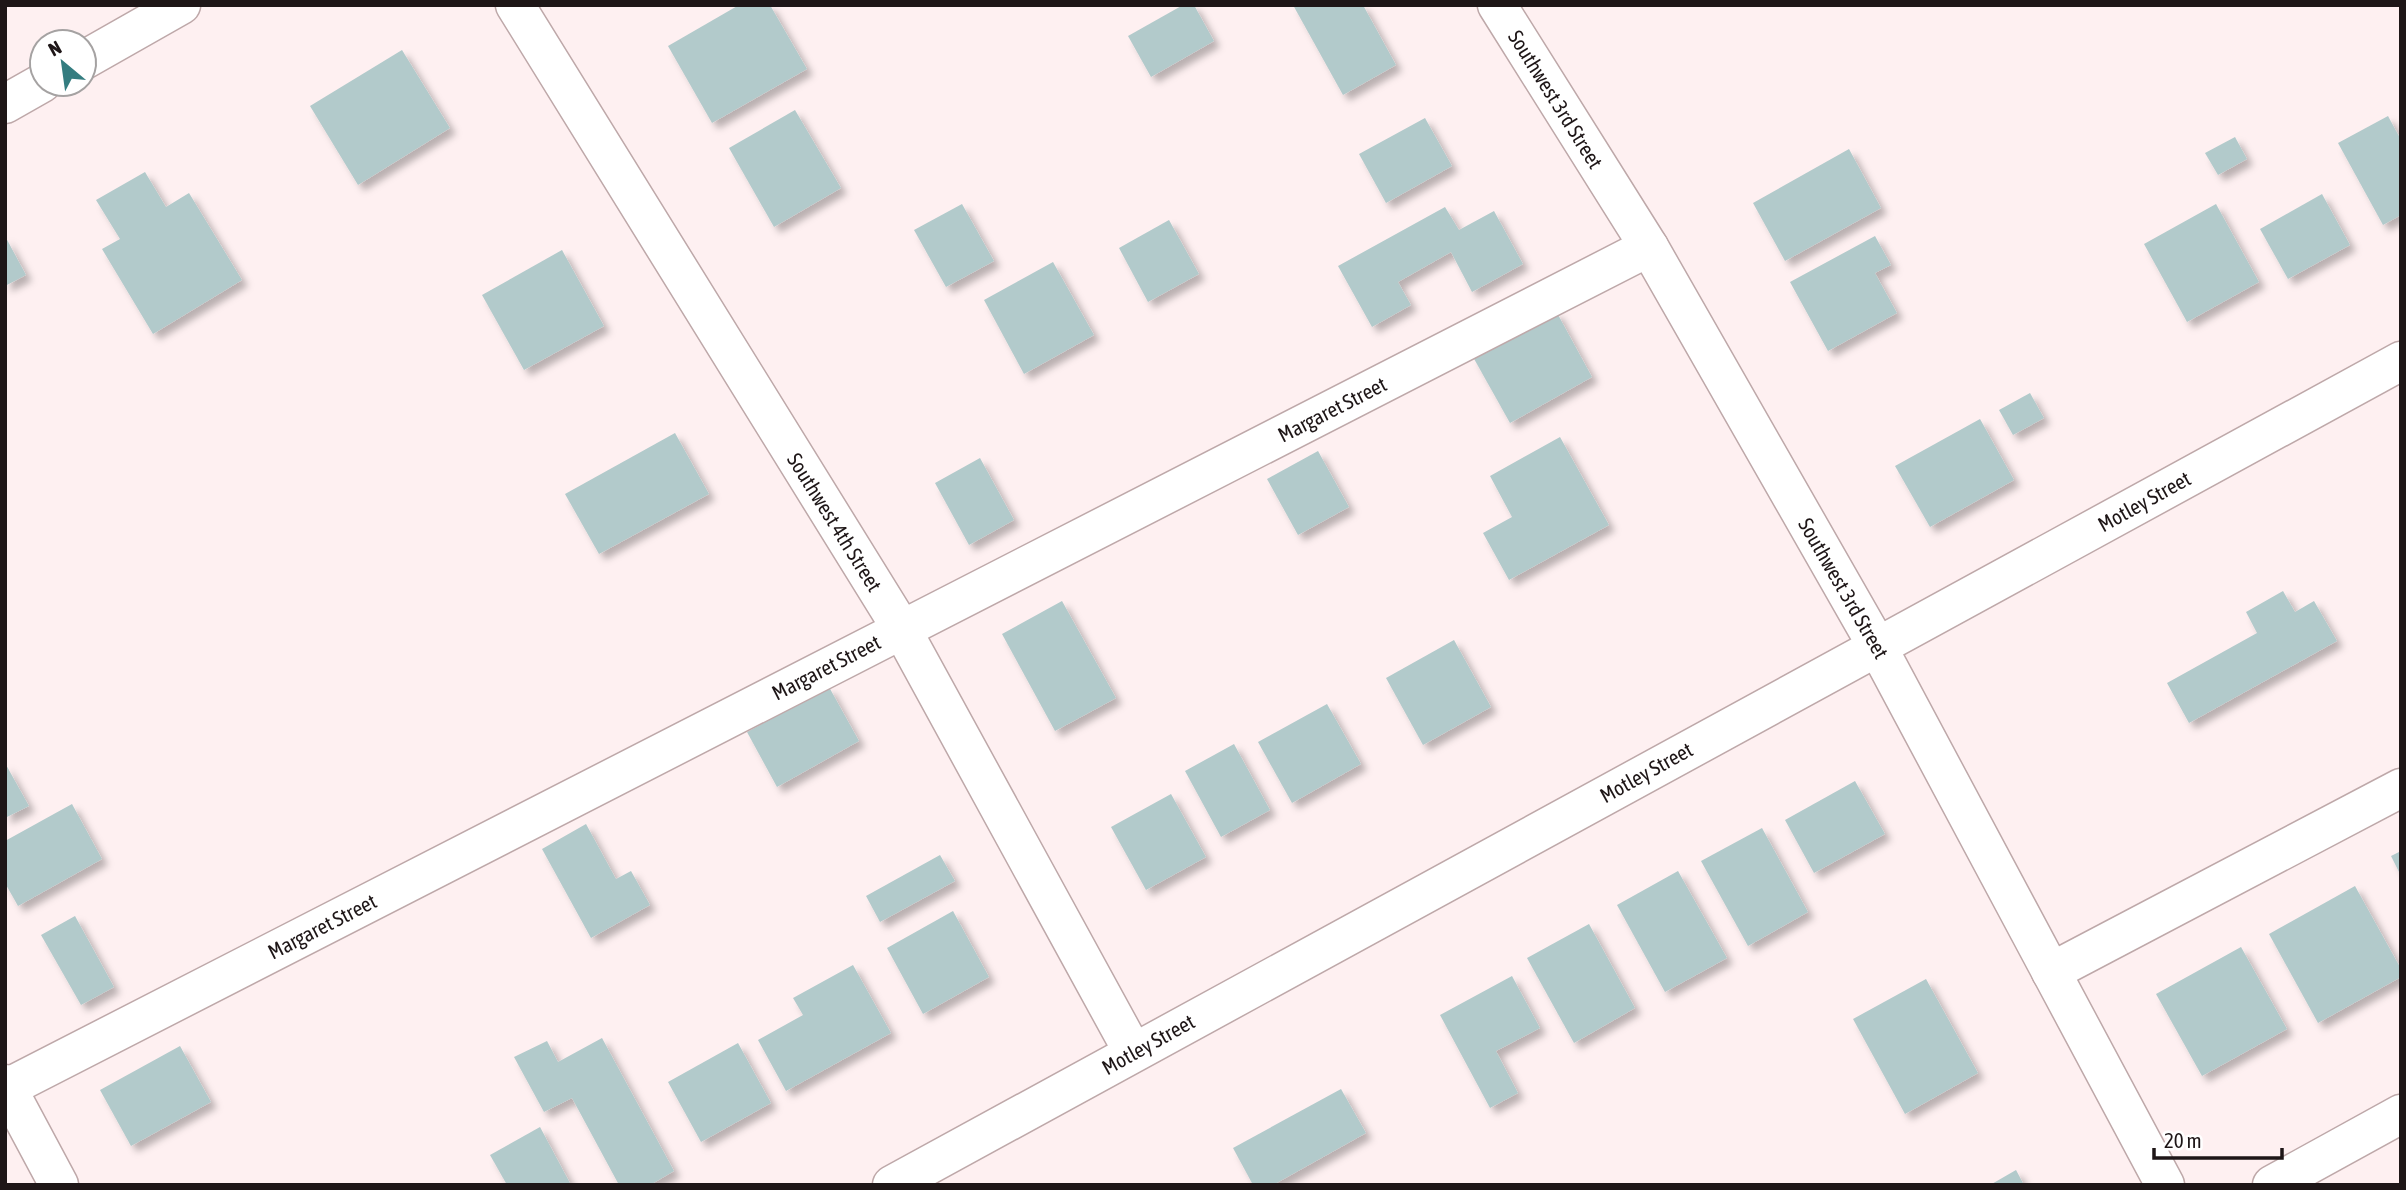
<svg xmlns="http://www.w3.org/2000/svg" width="2406" height="1190" font-family="'Asap Condensed',sans-serif">
<style>
.building{fill:#b2cacb;filter:url(#shadow)}
.lines{fill:none;stroke-linecap:round;stroke-linejoin:round}
.minor-casing{stroke:#bea8a9;stroke-width:41}
.minor{stroke:#fff;stroke-width:38}
.labels{text-anchor:middle;dominant-baseline:central;stroke-width:5;stroke-linejoin:round;paint-order:stroke}
.street-label{font-size:21px;fill:#1e1617;stroke:#fff}
</style>
<defs>
<filter id="shadow"><feDropShadow dx="6" dy="6" stdDeviation="3.5" flood-color="#0004"/></filter>
</defs>
<rect width="100%" height="100%" fill="#fef0f1"/>
<g class="building">
<path d="M739 5H770L807 69 712 123 668 46Z"/>
<path d="M1183 5H1194L1214 41 1151 77 1128 36Z"/>
<path d="M1293 5H1363L1396 65 1343 95Z"/>
<path d="M402 50 450 128 358 185 310 106Z"/>
<path d="M795 110 841 188 774 227 729 148Z"/>
<path d="M2388 116 2401 140V215L2383 225 2338 143Z"/>
<path d="M1425 118 1452 166 1386 203 1359 154Z"/>
<path d="M2235 137 2247 159 2218 175 2205 153Z"/>
<path d="M1849 149 1881 208 1785 261 1753 203Z"/>
<path d="M145 172 166 207 189 193 242 280 153 334 102 249 120 239 96 200Z"/>
<path d="M2322 194 2350 245 2288 279 2260 229Z"/>
<path d="M962 204 994 261 946 287 914 230Z"/>
<path d="M2216 204 2259 282 2187 322 2144 244Z"/>
<path d="M1445 207 1459 230 1494 211 1523 264 1472 292 1451 252 1398 282 1411 305 1372 327 1338 266Z"/>
<path d="M1169 220 1199 274 1148 302 1119 248Z"/>
<path d="M5 236 26 275 5 286Z"/>
<path d="M1875 236 1891 265 1875 273 1897 313 1828 351 1790 282Z"/>
<path d="M562 250 604 326 524 370 482 295Z"/>
<path d="M1053 262 1094 335 1024 374 984 300Z"/>
<path d="M1556 311 1592 377 1510 423 1473 357Z"/>
<path d="M2030 393 2044 418 2013 435 1999 410Z"/>
<path d="M1980 419 2014 480 1930 527 1895 466Z"/>
<path d="M675 433 709 494 599 554 565 494Z"/>
<path d="M1560 437 1609 525 1509 580 1483 533 1512 517 1490 476Z"/>
<path d="M1318 451 1349 507 1298 535 1267 479Z"/>
<path d="M980 458 1014 520 969 545 935 483Z"/>
<path d="M2283 591 2295 612 2314 601 2337 641 2189 723 2167 683 2257 633 2246 612Z"/>
<path d="M1062 601 1116 698 1055 731 1002 634Z"/>
<path d="M1454 640 1491 707 1423 745 1386 678Z"/>
<path d="M829 687 859 741 777 787 747 732Z"/>
<path d="M1327 704 1361 764 1292 803 1258 742Z"/>
<path d="M1234 744 1270 810 1221 837 1185 771Z"/>
<path d="M5 763 29 806 5 818Z"/>
<path d="M1855 781 1885 834 1814 873 1785 820Z"/>
<path d="M1171 794 1206 857 1146 890 1111 827Z"/>
<path d="M72 804 102 859 18 906 5 883V841Z"/>
<path d="M586 824 616 879 631 871 650 905 591 938 542 849Z"/>
<path d="M1762 828 1808 912 1748 946 1701 861Z"/>
<path d="M2401 851V876L2391 856Z"/>
<path d="M940 855 955 881 880 922 866 896Z"/>
<path d="M1678 871 1727 958 1665 992 1617 905Z"/>
<path d="M2355 886 2401 969V977L2318 1023 2269 934Z"/>
<path d="M953 911 989 977 923 1014 887 948Z"/>
<path d="M75 916 114 987 81 1005 41 935Z"/>
<path d="M1589 924 1635 1008 1574 1043 1527 958Z"/>
<path d="M2241 947 2287 1029 2202 1076 2156 994Z"/>
<path d="M853 965 891 1033 786 1091 758 1040 803 1015 793 998Z"/>
<path d="M1512 976 1540 1028 1496 1051 1518 1093 1490 1108 1440 1015Z"/>
<path d="M1926 979 1978 1073 1905 1114 1853 1019Z"/>
<path d="M602 1038 674 1171 650 1185H619L572 1098 544 1112 514 1057 547 1041 558 1062Z"/>
<path d="M738 1043 771 1103 701 1142 668 1082Z"/>
<path d="M180 1046 211 1102 131 1146 100 1090Z"/>
<path d="M1341 1089 1366 1133 1273 1185H1253L1233 1148Z"/>
<path d="M540 1127 571 1185H507L490 1155Z"/>
<path d="M2016 1170 2024 1185H1990Z"/>
</g>
<g class="lines">
<g class="minor-casing">
<g id="minor">
<path d="M515 5 901 628 1133 1052"/>
<path d="M1497 5 1649 247 1877 646 2165 1185"/>
<path d="M84 60 181 5"/>
<path d="M5 104 42 83"/>
<path d="M2051 972 2401 788"/>
<path d="M5 1084 59 1185"/>
<path d="M5 1089 1649 247"/>
<path d="M892 1185 2401 361"/>
<path d="M2272 1185 2401 1114"/>
</g>
</g>
<use href="#minor" class="minor"/>
</g>
<g class="labels">
<g class="street-label">
<text transform="translate(1556 99) rotate(58)">Southwest 3rd Street</text>
<text transform="translate(1332 409) rotate(-27)">Margaret Street</text>
<text transform="translate(2144 501) rotate(-29)">Motley Street</text>
<text transform="translate(835 522) rotate(58)">Southwest 4th Street</text>
<text transform="translate(1844 588) rotate(60)">Southwest 3rd Street</text>
<text transform="translate(826 667) rotate(-27)">Margaret Street</text>
<text transform="translate(1646 772) rotate(-29)">Motley Street</text>
<text transform="translate(322 926) rotate(-27)">Margaret Street</text>
<text transform="translate(1148 1044) rotate(-29)">Motley Street</text>
</g>
</g>
<rect width="2406" height="1190" fill="none" stroke="#1e1617" stroke-width="14"/>
<g transform="translate(63 63) rotate(331)"><circle r="33" fill="#ffffff" stroke="#a5a2a2" stroke-width="2"/>
<path d="M0-5L12 26L0 18L-12 26Z" fill="#347d80"/>
<text y="-10" font-size="19" font-weight="bold" text-anchor="middle" fill="#1e1617">N</text>
</g>
<path d="M2154 1148v10h128v-10" fill="none" stroke="#1e1617" stroke-width="3.5"/>
<text x="2164" y="1148" font-size="21" fill="#1e1617" stroke="#ffffff" stroke-width="5" paint-order="stroke">20 m</text>
</svg>
